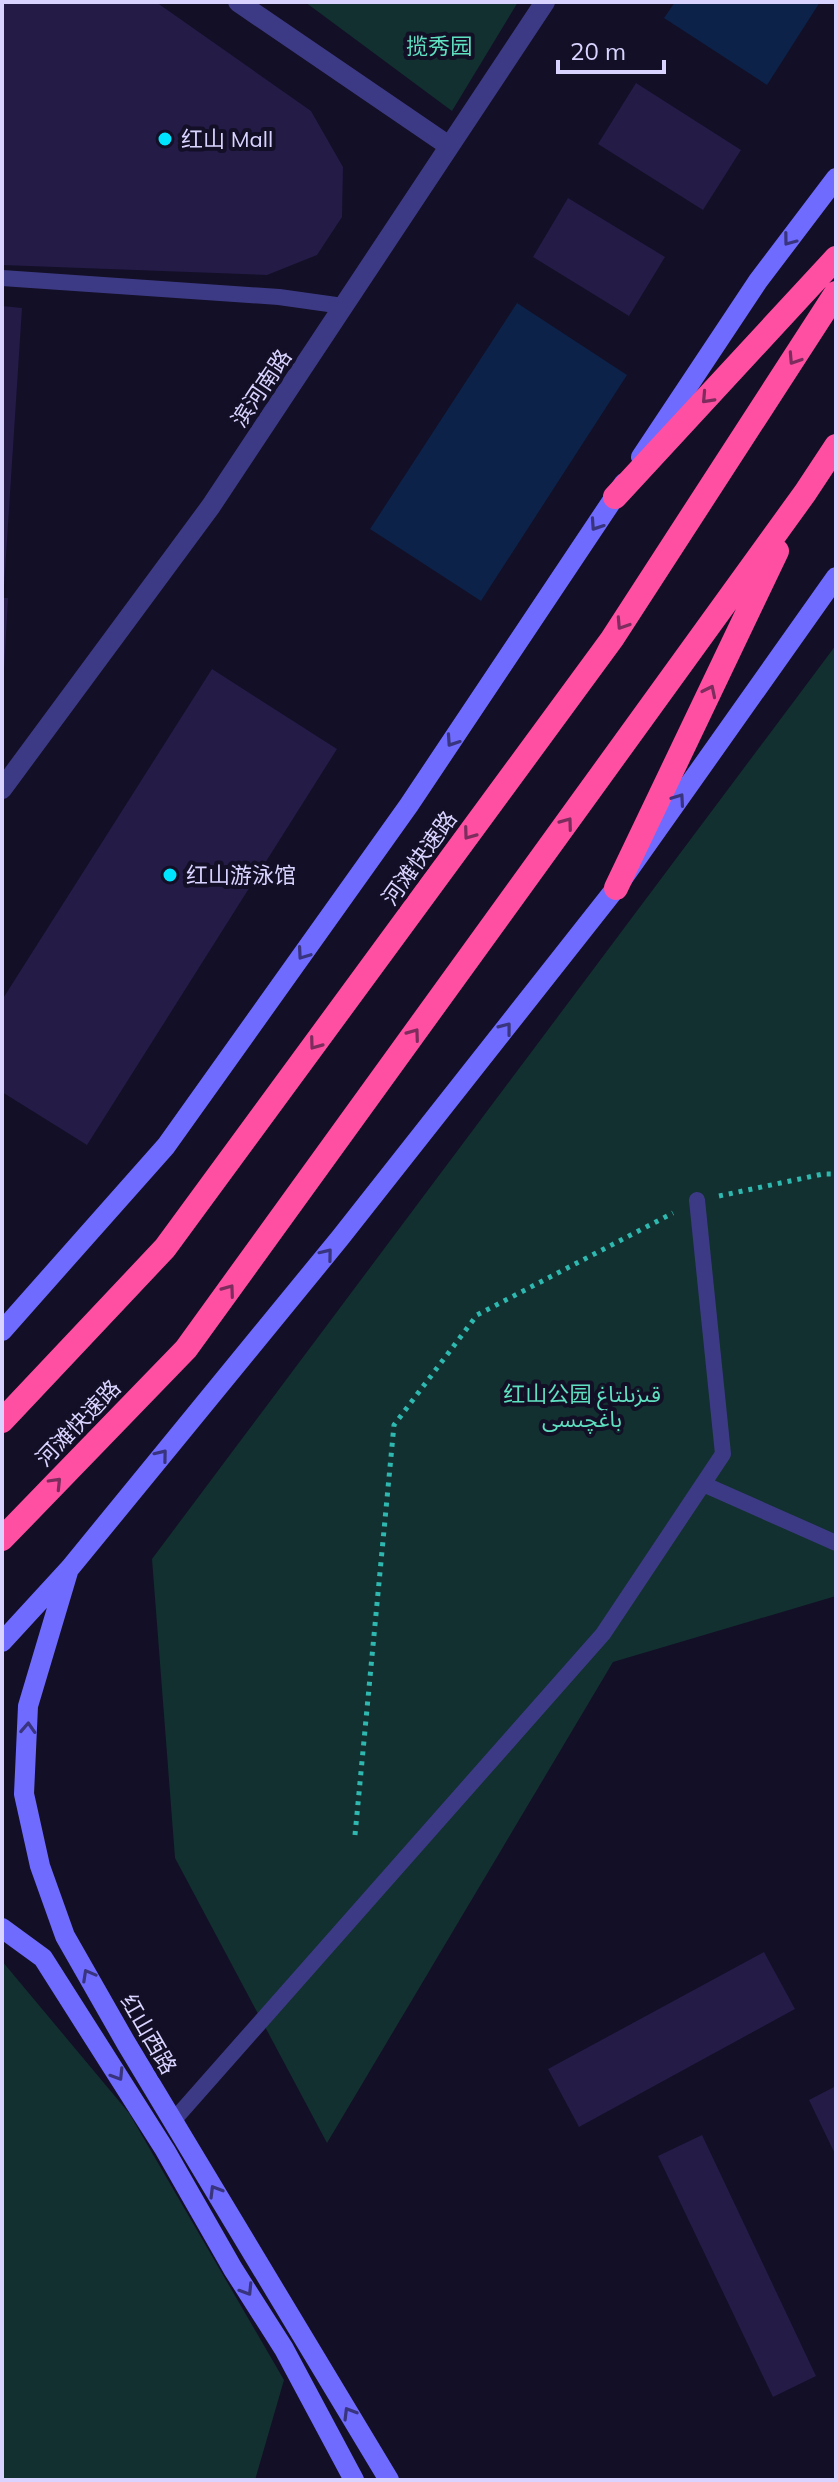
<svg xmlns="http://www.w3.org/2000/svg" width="838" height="2482" viewBox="0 0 838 2482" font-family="Mulish,'Noto Sans Arabic','Noto Sans SC',sans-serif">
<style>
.green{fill:#12302f}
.water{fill:#0c2248}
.building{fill:#241b47}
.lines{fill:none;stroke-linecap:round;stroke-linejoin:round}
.path{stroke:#2fb8b0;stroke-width:5;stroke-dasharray:4 6;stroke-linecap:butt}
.lane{stroke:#3d3a85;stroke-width:16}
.street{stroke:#3d3a85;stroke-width:20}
.secondary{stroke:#6f6bff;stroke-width:20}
.highway{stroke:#ff4fa3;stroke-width:24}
.oneway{stroke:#38347d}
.oneway2{stroke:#7d2c5e}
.poi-dot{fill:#00e5ff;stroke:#130f26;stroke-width:3}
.labels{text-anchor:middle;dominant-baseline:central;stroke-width:8;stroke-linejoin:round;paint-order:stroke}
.park-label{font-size:22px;fill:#5fe0c0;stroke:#130f26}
.poi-label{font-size:22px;fill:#d9d4ff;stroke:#130f26;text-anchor:start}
.street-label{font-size:22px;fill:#d9d4ff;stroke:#130f26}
</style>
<rect width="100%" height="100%" fill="#130f26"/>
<path class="green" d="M305 2H518L452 111Z
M836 645V1596L613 1662 327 2143 175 1858 152 1559Z
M2 1961 129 2113 284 2380 255 2480H2Z"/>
<path class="water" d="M675 2H820L767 85 664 18Z
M517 303 627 375 481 601 370 529Z"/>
<path class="building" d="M2 2H156L311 111 343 167 342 217 317 255 267 275 2 265Z
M636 83 741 150 703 210 598 144Z
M568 198 665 257 629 316 533 257Z
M2 306 22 308 4 587H2Z
M2 598H8L4 670H2Z
M212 669 337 749 87 1145 2 1092V1000Z
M764 1952 795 2009 579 2127 548 2069Z
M836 2086V2156L809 2100Z
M702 2135 816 2376 773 2397 658 2156Z"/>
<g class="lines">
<path class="path" d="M719 1196 823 1174H836
M355 1835 394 1425 477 1315 673 1213"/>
<path class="lane" d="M2 278 279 297 343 306
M703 1484 836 1543
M173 2121 603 1634 723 1454 697 1200"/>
<path class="street" d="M238 2 449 146
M2 789 211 506 545 2"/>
<path class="secondary" d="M641 457 758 281 836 178
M2 1331 166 1146 409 805 624 483
M68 1572 28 1706 24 1794 40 1866 65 1936 126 2043 389 2480
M2 1642 70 1568 340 1238 616 888 836 577
M2 1928 43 1958 165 2150 233 2269 284 2349 354 2480"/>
<path class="highway" d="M615 497 836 258
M616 888 777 551
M2 1421 165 1248 612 639 836 293
M2 1539 186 1349 805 493 836 446"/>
</g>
<defs><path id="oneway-chevron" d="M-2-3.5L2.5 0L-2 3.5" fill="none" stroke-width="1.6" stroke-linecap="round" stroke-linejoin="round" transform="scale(2)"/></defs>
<g class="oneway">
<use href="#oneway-chevron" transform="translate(789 240) rotate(127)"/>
<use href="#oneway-chevron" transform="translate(596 525) rotate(124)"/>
<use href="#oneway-chevron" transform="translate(452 741) rotate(124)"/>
<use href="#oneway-chevron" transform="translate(679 799) rotate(-55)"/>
<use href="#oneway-chevron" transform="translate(303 954) rotate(125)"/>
<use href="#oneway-chevron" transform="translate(506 1028) rotate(-52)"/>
<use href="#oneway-chevron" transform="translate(327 1254) rotate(-51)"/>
<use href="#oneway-chevron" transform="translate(162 1455) rotate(-51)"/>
<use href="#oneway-chevron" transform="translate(28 1728) rotate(-87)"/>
<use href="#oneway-chevron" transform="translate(88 1975) rotate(-119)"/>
<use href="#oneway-chevron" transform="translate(118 2075) rotate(58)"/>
<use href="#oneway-chevron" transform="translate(215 2191) rotate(-121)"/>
<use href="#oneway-chevron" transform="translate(247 2290) rotate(58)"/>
<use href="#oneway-chevron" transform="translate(349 2413) rotate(-121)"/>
</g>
<g class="oneway2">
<use href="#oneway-chevron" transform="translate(794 359) rotate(123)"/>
<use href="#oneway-chevron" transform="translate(707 398) rotate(133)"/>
<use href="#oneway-chevron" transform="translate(622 624) rotate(123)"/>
<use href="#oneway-chevron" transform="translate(710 691) rotate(-64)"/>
<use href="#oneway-chevron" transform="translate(567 823) rotate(-54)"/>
<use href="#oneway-chevron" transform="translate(469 834) rotate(126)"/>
<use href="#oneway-chevron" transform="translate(414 1034) rotate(-54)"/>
<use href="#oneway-chevron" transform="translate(315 1044) rotate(126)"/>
<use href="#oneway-chevron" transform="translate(229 1290) rotate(-54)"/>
<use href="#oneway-chevron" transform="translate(56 1483) rotate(-46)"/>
</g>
<g class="poi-dot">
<circle cx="165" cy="139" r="8"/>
<circle cx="170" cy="875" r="8"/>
</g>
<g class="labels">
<g class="park-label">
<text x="439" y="46">揽秀园</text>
<text x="582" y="1394">红山公园 قىزىلتاغ<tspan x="582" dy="25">باغچىسى</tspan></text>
</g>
<g class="poi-label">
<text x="181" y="139">红山 Mall</text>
<text x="186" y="875">红山游泳馆</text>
</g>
<g class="street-label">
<text transform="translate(261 388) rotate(-56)">滨河南路</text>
<text transform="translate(419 858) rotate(-54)">河滩快速路</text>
<text transform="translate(78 1423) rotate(-46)">河滩快速路</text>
<text transform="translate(149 2034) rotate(60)">红山西路</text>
</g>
</g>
<rect width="838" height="2482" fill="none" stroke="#d9d4ff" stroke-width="8"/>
<path d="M558 60v12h106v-12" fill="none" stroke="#d9d4ff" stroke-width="4"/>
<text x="570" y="60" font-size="24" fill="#d9d4ff" stroke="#130f26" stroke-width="6" paint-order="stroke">20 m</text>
</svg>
